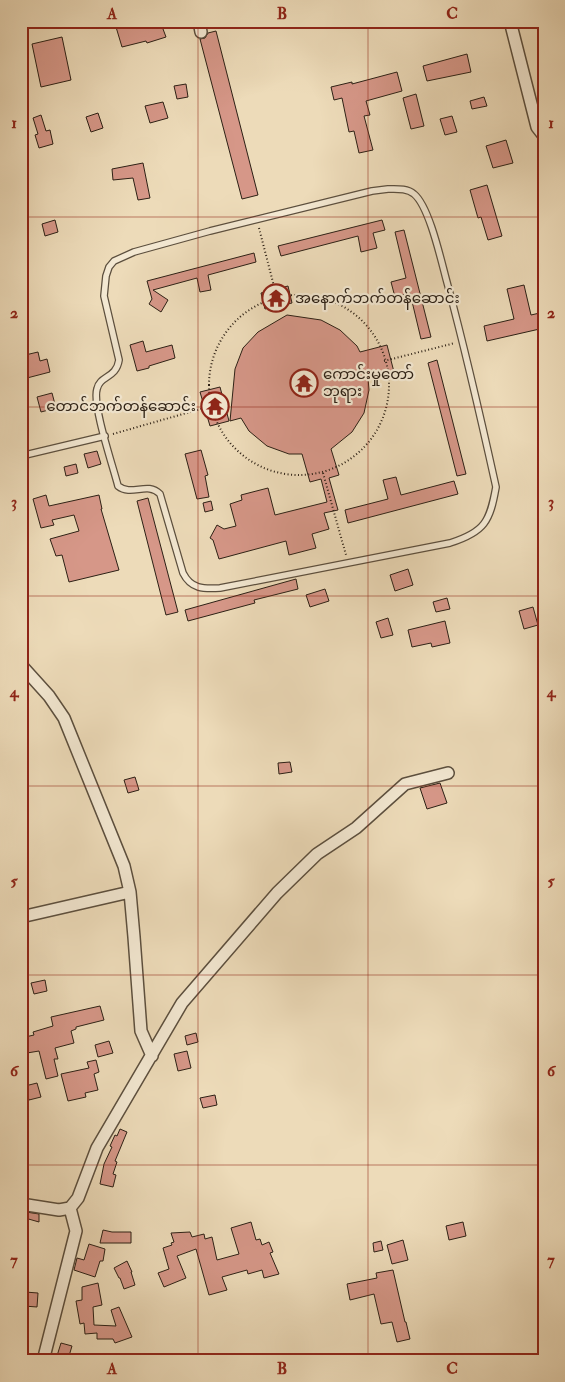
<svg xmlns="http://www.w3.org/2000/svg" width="565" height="1382" viewBox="0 0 565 1382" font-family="'IM FELL Double Pica','Noto Sans Myanmar',serif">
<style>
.building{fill:#d69788;stroke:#2c2015}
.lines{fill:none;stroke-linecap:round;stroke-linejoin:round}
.lane-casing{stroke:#5c4f3e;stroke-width:8}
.street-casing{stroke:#5c4f3e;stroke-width:14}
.path{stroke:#2c2015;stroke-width:2;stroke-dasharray:1 2.5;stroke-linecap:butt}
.lane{stroke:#f3e8d2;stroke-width:5.5}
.street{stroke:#f3e8d2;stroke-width:11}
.grid{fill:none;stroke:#8f2418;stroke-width:1;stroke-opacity:0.55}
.labels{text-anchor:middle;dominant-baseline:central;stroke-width:4.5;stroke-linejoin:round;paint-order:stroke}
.poi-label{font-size:15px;fill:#2c2015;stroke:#f3e8d2;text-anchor:start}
.neatline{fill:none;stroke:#8f2418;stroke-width:2}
.grid-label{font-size:16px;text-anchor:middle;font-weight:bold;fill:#8f2418}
</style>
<rect width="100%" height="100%" fill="#eddbb9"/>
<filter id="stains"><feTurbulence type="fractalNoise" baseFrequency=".004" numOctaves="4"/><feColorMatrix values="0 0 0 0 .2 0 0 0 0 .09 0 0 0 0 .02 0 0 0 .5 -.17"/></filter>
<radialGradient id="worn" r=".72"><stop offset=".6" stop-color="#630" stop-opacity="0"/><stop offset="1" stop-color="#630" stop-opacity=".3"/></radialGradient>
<path class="building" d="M143 21H160L166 37 147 43 146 41 122 47 116 27Z
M216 31 258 195 242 199 200 39 205 38 208 33Z
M62 37 71 80 41 87 32 44Z
M467 54 471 72 427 81 423 66Z
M397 72 402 91 366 101 370 115 364 116 373 150 359 153 354 131 349 132 342 98 334 100 331 87 352 82V84Z
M186 84 188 97 177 99 174 86Z
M416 94 424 126 411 129 403 98Z
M484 97 487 106 472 109 470 101Z
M163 102 168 118 150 123 145 106Z
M98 113 103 128 91 132 86 117Z
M41 115 46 131 50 130 53 144 39 148 35 135 38 134 33 118Z
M452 116 457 132 445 135 440 119Z
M506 140 513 163 493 168 486 146Z
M143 163 150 198 138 200 133 178 113 180 112 169Z
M487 185 502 236 488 240 481 217 478 218 470 190Z
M55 220 58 232 45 236 42 224Z
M382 220 385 230 373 233 377 248 361 252 358 236 281 256 278 246Z
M404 230 431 337 421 339 410 293 395 297 391 282 406 278 395 232Z
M254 253 256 262 208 275 211 290 200 292 197 278 153 290 168 300 161 312 149 304 152 299 147 281Z
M524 285 531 315 544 312V328L487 341 484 326 514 319 507 289Z
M288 286 292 303 265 309 261 293Z
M287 315 321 320 340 330 357 346 360 352 387 345 394 372 368 378 369 390 364 413 352 432 331 449 339 475 329 478 338 510 324 513 329 529 312 534 316 548 289 555 286 541 219 559 213 540 210 538 217 525 224 529 236 526 230 504 242 500 241 495 268 488 275 515 327 502 321 479 310 482 302 454H289L267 446 249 431 241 418 230 421 235 369 243 348 258 332Z
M143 341 146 352 172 345 175 358 149 366V368L137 371 130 345Z
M38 352 40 361 47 359 50 372 27 378 21 356Z
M437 360 466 474 457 476 428 363Z
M220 387 229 421 210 426 200 392Z
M52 393 56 408 41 412 37 397Z
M201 450 208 475 205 476 209 497 197 499 185 454Z
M97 451 101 464 88 468 84 454Z
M76 464 78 473 66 476 64 467Z
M396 477 401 495 454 481 458 494 348 523 345 510 388 499 383 480Z
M46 495 49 506 99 495 102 509H101L119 570 69 582 62 555 56 556 50 539 79 531 74 515 52 520 54 525 41 528 33 499Z
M148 498 178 612 166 615 137 501Z
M211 501 213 510 205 512 203 503Z
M408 569 413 585 395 591 390 575Z
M296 579 298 589 254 600 255 603 188 621 185 610Z
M325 589 329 601 310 607 306 595Z
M447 598 450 609 436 612 433 602Z
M533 607 538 625 524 629 519 611Z
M388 618 393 635 381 638 376 622Z
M445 621 450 643 432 647 431 643 412 647 408 630Z
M290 762 292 772 279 774 278 763Z
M135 777 139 790 128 793 124 780Z
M440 783 447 803 427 809 420 788Z
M45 980 47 991 34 994 31 983Z
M100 1006 104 1020 76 1027V1029L71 1031 74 1043 55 1048 58 1059H54L58 1076 46 1079 39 1051 21 1054V1038L34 1035 33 1032 53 1026 51 1017Z
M196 1033 198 1042 187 1045 185 1036Z
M109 1041 113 1053 98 1057 95 1045Z
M187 1051 191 1068 178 1071 174 1054Z
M96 1060 99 1072 94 1074 98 1090 85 1093 86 1097 68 1101 61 1074 89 1068 87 1062Z
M37 1083 41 1097 29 1100 25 1086Z
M215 1095 217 1105 203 1108 200 1098Z
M120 1129 127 1132 115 1161 117 1162 113 1174 116 1175 113 1187 100 1184 104 1164 112 1147 110 1146 115 1135 117 1136Z
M26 1212 39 1214V1222L25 1218Z
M251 1222 256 1240 260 1239 262 1245 269 1242 273 1252 270 1253 279 1274 264 1278 262 1270 248 1274 247 1270 222 1277 227 1290 209 1295 196 1249 177 1256 186 1278 164 1287 158 1273 169 1269 163 1248 172 1245 171 1243 174 1242 171 1233 190 1232 192 1237 204 1234 205 1239 212 1237 217 1260 239 1254 231 1228Z
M463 1222 466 1236 449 1240 446 1226Z
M103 1230 112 1232H131V1243H100Z
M403 1240 408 1260 392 1264 387 1245Z
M381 1241 383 1250 374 1252 373 1243Z
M89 1244 105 1249 103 1261H100L95 1277 74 1270 77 1258 84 1260Z
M127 1261 132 1272H131L135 1285 124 1289 120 1278H119L114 1268Z
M393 1270 405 1322H406L410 1339 397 1342 392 1322 381 1324 374 1294 350 1300 347 1284 377 1278 376 1273Z
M98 1283 102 1305 93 1307 94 1325 116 1326 111 1310 119 1307 132 1337 115 1343 113 1339H97V1333L85 1334 84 1323 80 1324 76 1301 82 1300V1287Z
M25 1292 38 1293 37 1307 24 1306Z
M61 1343 72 1346 69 1356 67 1355 65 1361 56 1359Z"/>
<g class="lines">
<g class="lane-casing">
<path id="lane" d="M388 189C397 189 407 188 414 194 430 207 442 265 448 286 466 353 481 419 496 487 490 521 485 532 450 543L220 588C203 589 191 589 183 573L160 494C147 481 132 497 118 486 113 466 92 405 97 389 100 375 116 379 119 360L104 296 106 276 109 267 114 261 134 252 210 231 372 191Z
M21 456 105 436"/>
</g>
<g class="street-casing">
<path id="street" d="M199 21 201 32
M510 21 537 127 544 136
M21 23 24 21
M21 665 49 696 64 718 124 866 130 892 134 937 141 1031 152 1056
M21 917 130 892
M21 1204 59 1210 70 1208 78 1198 97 1148 182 1003 277 893 317 854 356 828 405 784 448 773
M43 1361 76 1231 70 1208"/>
</g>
<path class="path" d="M259 228 277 298
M209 385a90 90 0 1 1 180 0a90 90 0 1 1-180 0Z
M384 361 455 343
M113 434 211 406
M323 473 346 555"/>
<use href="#lane" class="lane"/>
<use href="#street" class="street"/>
</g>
<path class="grid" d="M198 21V1361M368 21V1361M21 217H544M21 407H544M21 596H544M21 786H544M21 975H544M21 1165H544"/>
<defs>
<g id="temple-ring" transform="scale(1.4375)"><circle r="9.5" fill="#f3e8d2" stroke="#8f2418" stroke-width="1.5"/><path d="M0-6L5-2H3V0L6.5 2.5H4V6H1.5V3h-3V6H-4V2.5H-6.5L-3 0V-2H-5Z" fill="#8f2418"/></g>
</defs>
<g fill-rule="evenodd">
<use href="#temple-ring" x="276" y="298"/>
<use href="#temple-ring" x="304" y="383"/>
<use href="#temple-ring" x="215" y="406"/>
</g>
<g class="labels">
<g class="poi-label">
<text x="295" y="298">အနောက်ဘက်တန်ဆောင်း</text>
<text x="323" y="374">ကောင်းမှုတော်<tspan x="323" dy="17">ဘုရား</tspan></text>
<text x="196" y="406" text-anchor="end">တောင်ဘက်တန်ဆောင်း</text>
</g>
</g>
<rect width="565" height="1382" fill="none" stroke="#eddbb9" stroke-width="55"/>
<rect x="28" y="28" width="510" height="1326" class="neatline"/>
<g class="grid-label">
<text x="112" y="19">A</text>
<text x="282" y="19">B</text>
<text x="452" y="19">C</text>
<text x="14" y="128">1</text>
<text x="551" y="128">1</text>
<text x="14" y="318">2</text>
<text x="551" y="318">2</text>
<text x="14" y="507">3</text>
<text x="551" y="507">3</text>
<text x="14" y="697">4</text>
<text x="551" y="697">4</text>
<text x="14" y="886">5</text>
<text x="551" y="886">5</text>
<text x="14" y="1076">6</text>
<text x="551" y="1076">6</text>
<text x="14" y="1265">7</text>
<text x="551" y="1265">7</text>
<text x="112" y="1374">A</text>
<text x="282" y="1374">B</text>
<text x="452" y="1374">C</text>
</g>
<rect width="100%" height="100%" filter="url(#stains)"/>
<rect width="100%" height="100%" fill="url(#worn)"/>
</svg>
